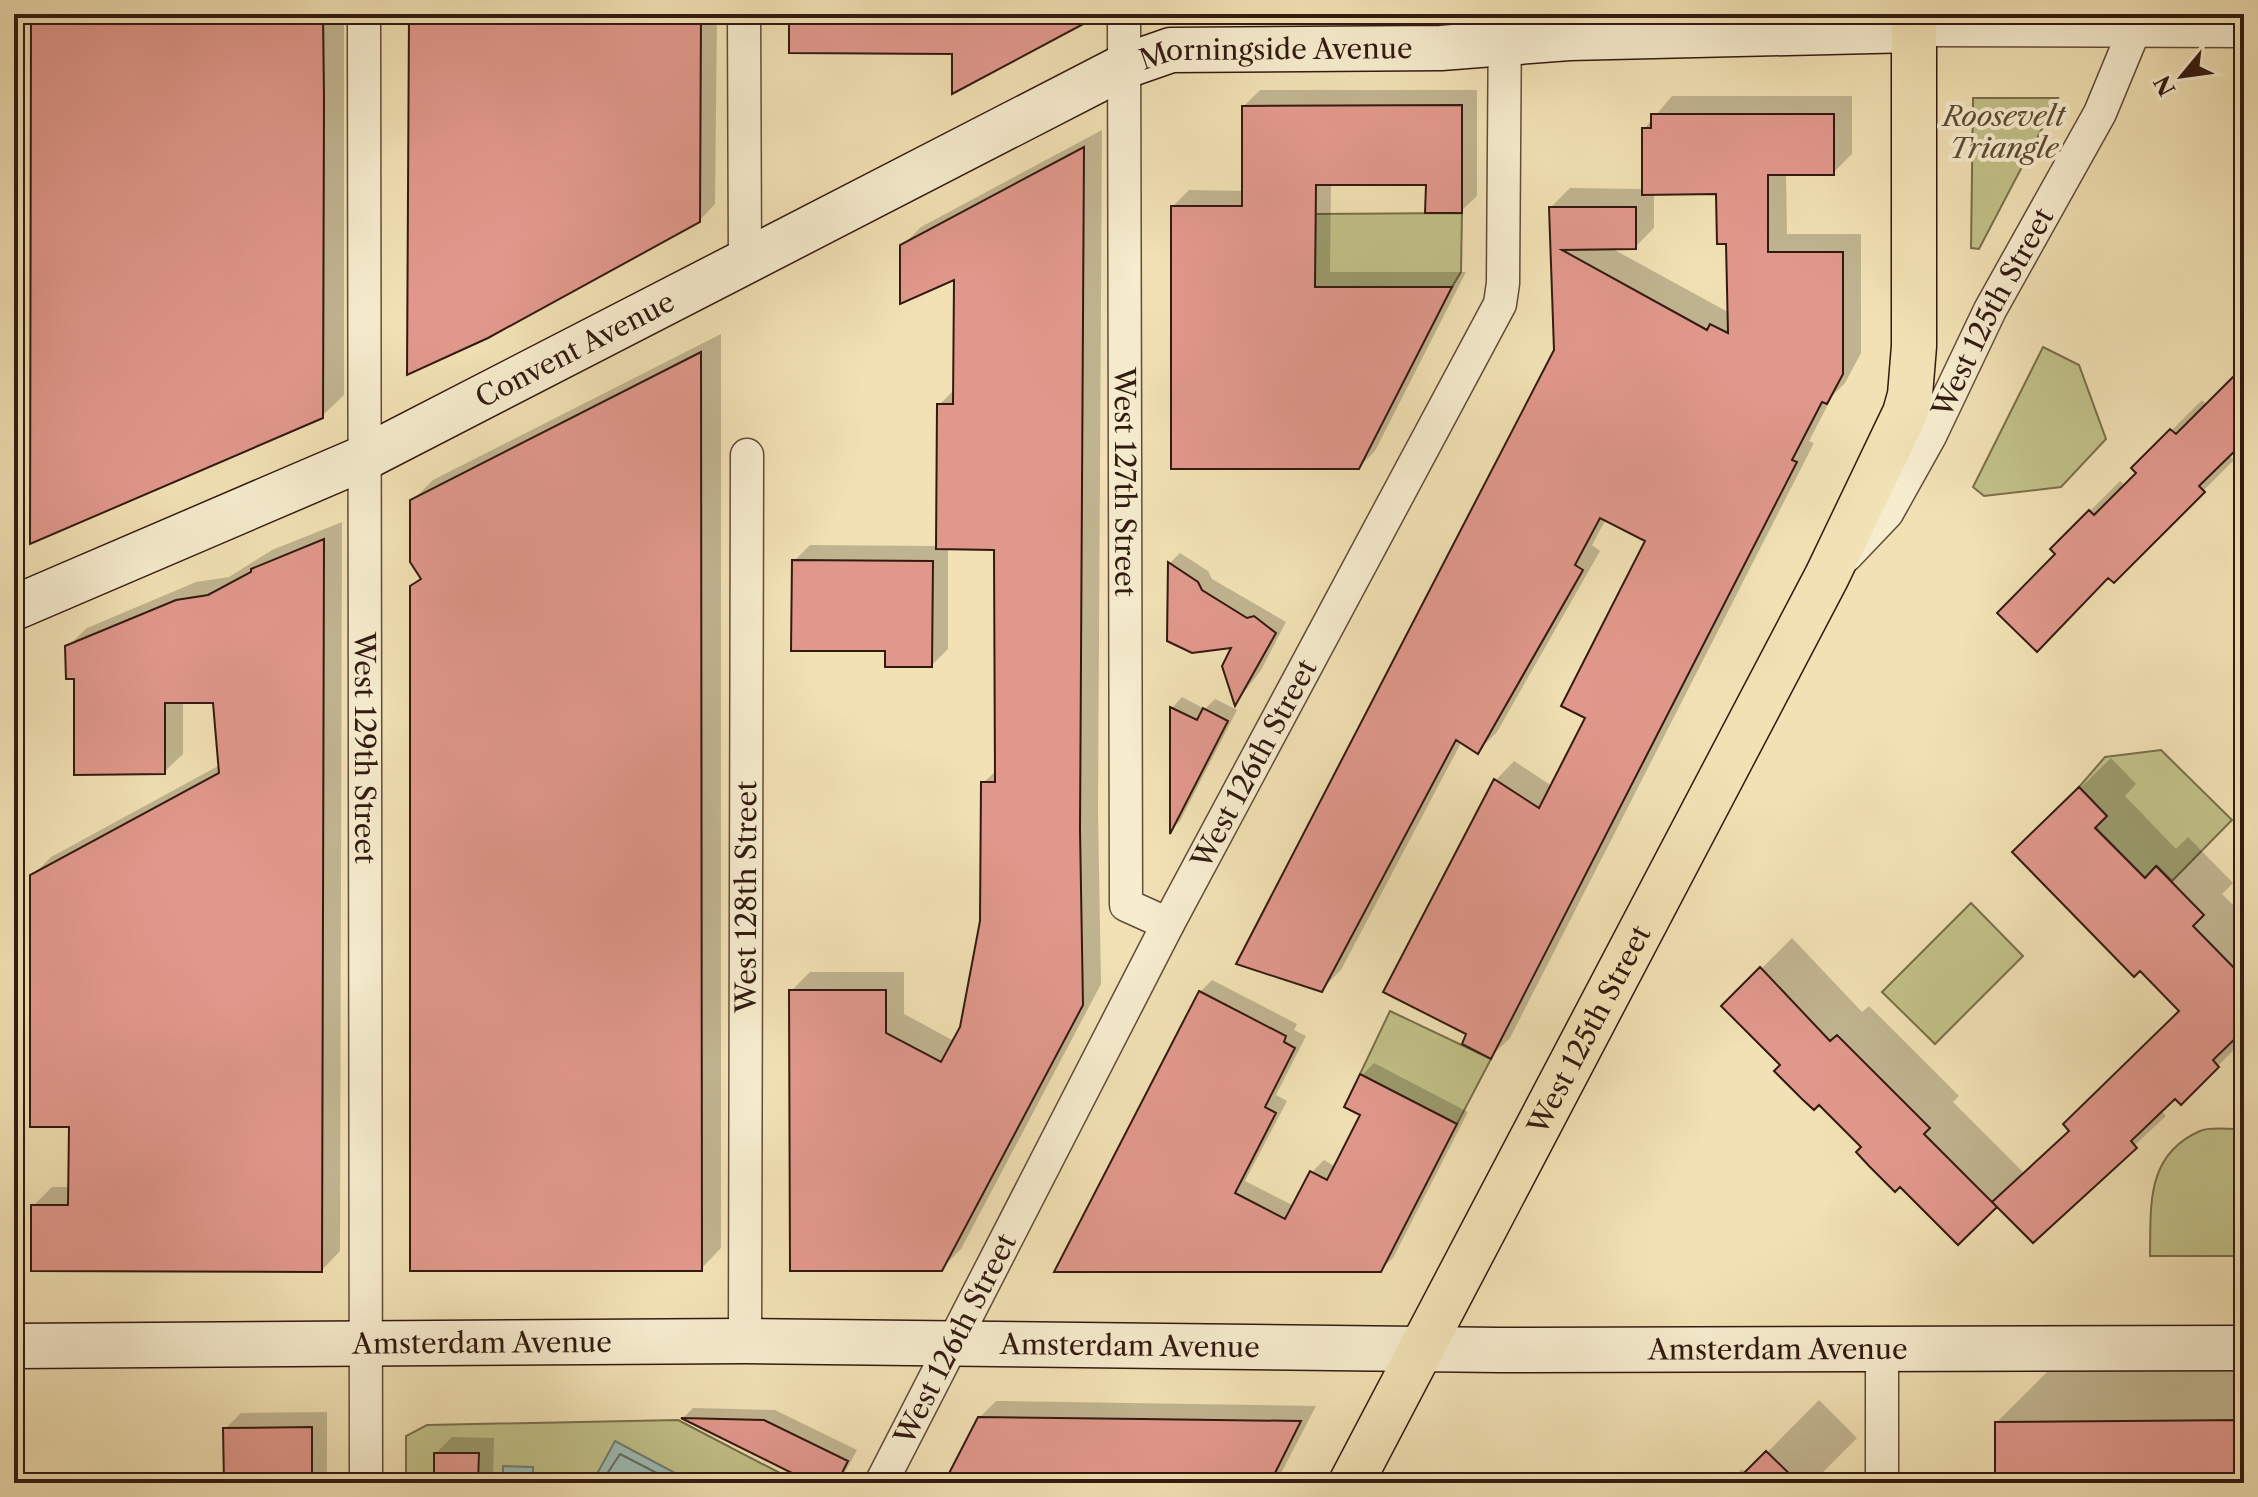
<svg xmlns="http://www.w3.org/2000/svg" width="2258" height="1497" viewBox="0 0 2258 1497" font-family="'Libre Caslon Text',serif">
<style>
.green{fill:#c1c188;stroke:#7a6e4c;stroke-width:2}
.water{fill:#9cbcb4;stroke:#727b73;stroke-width:2}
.shadow{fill:#0003;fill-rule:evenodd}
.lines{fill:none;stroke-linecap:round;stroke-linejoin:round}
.shore{stroke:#686b62;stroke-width:2}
.building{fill:#e1988c;stroke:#331a11;stroke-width:2}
.street-casing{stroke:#624c3a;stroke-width:35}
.secondary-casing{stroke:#331a11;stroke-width:47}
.primary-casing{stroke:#331a11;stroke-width:47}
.street{stroke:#f6ecce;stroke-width:32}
.secondary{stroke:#f6ecce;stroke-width:44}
.primary{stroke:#f1e1b4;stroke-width:44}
.labels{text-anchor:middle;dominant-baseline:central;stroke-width:8;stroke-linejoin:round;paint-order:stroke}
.street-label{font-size:28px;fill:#331a11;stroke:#f6ecce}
.park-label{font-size:28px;font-style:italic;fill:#5e4c35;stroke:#f6ecce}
</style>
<rect width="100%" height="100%" fill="#f1e1b4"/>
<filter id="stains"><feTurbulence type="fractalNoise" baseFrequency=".0025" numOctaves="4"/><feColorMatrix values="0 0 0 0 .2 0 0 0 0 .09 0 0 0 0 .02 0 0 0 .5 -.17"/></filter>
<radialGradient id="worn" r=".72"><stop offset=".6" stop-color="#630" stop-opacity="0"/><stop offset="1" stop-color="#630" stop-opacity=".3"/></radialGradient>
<path class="green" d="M1973 98H2058L1979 249 1971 248Z
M1462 213 1461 272 1452 287H1315V214Z
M2043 347 2079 365 2106 439 2061 487 1984 496 1973 487Z
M2161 750 2232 820 2172 881 2157 866 2145 878 2095 827 2107 816 2079 787 2105 757Z
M1971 903 2023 956 1935 1044 1882 992Z
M1390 1011 1491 1059 1457 1124 1360 1074Z
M2244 1129V1256H2150C2151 1207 2145 1155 2200 1131 2211 1126 2231 1130 2244 1129Z
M678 1420 799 1483H406V1436L427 1425Z"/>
<path class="water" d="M615 1441 690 1481 689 1483H592Z
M503 1466 533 1467V1483H503Z"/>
<path class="shadow" d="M33 14H344V395L322 416Z
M411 14H717L715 204 699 221Z
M1260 90H1477V196L1461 211 1428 183H1331L1330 272H1466L1375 451 1359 467 1173 206 1189 190 1244 191V106Z
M1672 96H1852V154L1833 173H1786L1787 234H1861V353L1845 383 1833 395 1809 441 1814 443 1510 1038 1491 1056 1469 1033 1386 991 1496 780 1514 761 1552 786 1587 717 1648 540 1606 519 1592 545 1600 551 1497 732 1478 751 1462 741 1341 970 1321 990 1556 350 1551 207 1570 188 1644 189V129ZM1718 192 1728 242 1729 308 1726 311 1611 248 1635 247 1654 228V193Z
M1102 130 1098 810 1101 984 961 1249 941 1269 791 991 810 972H904V1014L954 1041 962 1027 982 921 983 783 997 770 996 548 948 547V649L932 665 887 649 794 561 810 545 938 546 939 405 956 388V277L902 246 921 227Z
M721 334V1248L701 1269 412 587 422 577 412 501 433 480Z
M2244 368V441L2229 455 2234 460 2114 580 2058 554 2090 511 2120 481 2126 486 2139 473 2134 468 2202 400 2207 405Z
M342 522 340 1251 322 1270 33 1206 52 1187H70L71 1125 32 876 51 857 220 765 214 701H183V754L164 772 76 677 67 647 87 628 196 582 229 577 272 550Z
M1180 553 1208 571 1212 579 1286 622 1261 670 1236 703 1235 645 1169 639 1170 563Z
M1182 697 1205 709 1215 699 1237 710 1180 821 1172 829V708Z
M2111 758 2136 784 2125 796 2176 849 2188 837 2233 883 2222 894 2244 916V1040L2181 1102 2175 1096 2161 1110 2166 1116 2033 1240 1997 1204 1900 1184 1724 1006 1792 938 1862 1012 1869 1006 1959 1096 1953 1102 2024 1173 2071 1130 2182 1010 2015 852Z
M1212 980 1297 1024 1294 1030 1306 1036 1276 1095 1287 1101 1245 1181 1294 1206 1312 1172 1324 1160 1336 1167 1363 1114 1362 1075 1374 1063 1468 1112 1393 1258 1380 1270H1058L1200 992Z
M2244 1366V1483H1997V1422L2052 1367Z
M1819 1400 1857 1438 1812 1483H1727L1742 1469 1746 1474Z
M996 1401 1316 1406 1276 1483H946L979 1418Z
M693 1408 775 1410 857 1450 839 1483H816L684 1417Z
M327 1412V1483H226L225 1429 241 1413Z
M452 1437 494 1438 493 1483H436V1453Z"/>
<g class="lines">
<path class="shore" d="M601 1483 620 1454 676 1483"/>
</g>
<path class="building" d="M31 14H323L324 99 323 418 30 544Z
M409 14H701L700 222 488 338 407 375Z
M789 14H1102L952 94V54L789 53Z
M1462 105V213H1425L1426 185H1316L1315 287H1452L1359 469H1171V206H1242V106Z
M1651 114H1834V175H1768V252H1843V374L1827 404 1822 402 1792 460 1797 462 1491 1059 1462 1044 1466 1034 1383 992 1494 779 1539 808 1585 718 1561 706 1645 541 1600 518 1575 565 1583 570 1478 754 1456 740 1322 992 1236 964 1554 350 1549 207H1636V249L1562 250 1707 330 1710 324 1728 333 1726 244H1717L1716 194 1642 195V128H1651Z
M1084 147 1080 830 1083 1005 942 1271H790L789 990H886V1033L941 1062 960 1027 980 921 981 782H995L994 550 936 549 937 404H953L954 280 900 304V245Z
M701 352 702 1271H410V586L421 579 410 562V500Z
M2244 366V442L2199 486 2205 492 2114 583 2108 578 2037 652 1997 613 2055 554 2050 549 2089 510 2094 515 2136 473 2131 468 2170 429 2176 434Z
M324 539 322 1272 31 1271V1205H68L69 1127H30V875L219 773 213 703H165V774L74 775V679H66L65 646 176 600 208 595 251 572V569Z
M792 560 933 561 932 667H885V651H791Z
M1168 562 1198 582 1202 590 1247 618 1254 616 1276 633 1235 706 1222 666 1231 648 1192 653 1167 641Z
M1170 707 1197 720 1203 708 1228 721 1170 834Z
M2079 787 2107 816 2095 828 2145 878 2156 866 2204 915 2193 926 2244 978V1030L2213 1060 2219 1067 2181 1105 2175 1099 2131 1141 2137 1148 2033 1243 1992 1202 2069 1131 2063 1124 2179 1011 2140 971 2134 977 2012 852Z
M1760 967 1830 1041 1837 1035 1930 1128 1924 1134 1997 1207 1958 1245 1900 1187 1895 1192 1869 1166 1856 1152 1861 1147 1819 1105 1814 1110 1802 1099 1774 1071 1780 1065 1721 1006Z
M1199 991 1286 1036 1284 1042 1295 1048 1265 1107 1276 1113 1235 1193 1285 1219 1310 1171 1327 1180 1360 1115 1344 1107 1360 1074 1457 1124 1381 1272H1054Z
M978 1417 1141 1419 1301 1421 1270 1483H944Z
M681 1418 764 1420 848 1461 837 1483H812Z
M2244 1420V1483H1995V1422Z
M312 1427V1483H224L223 1428Z
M1766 1451 1799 1483H1734Z
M434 1453H479L478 1483H434Z"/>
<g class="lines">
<g class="street-casing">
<g id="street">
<path id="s1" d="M364 14 366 1483"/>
<path d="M744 14 745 262"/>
<path id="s2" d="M1124 14 1126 905 1168 924"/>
<path d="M1914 30 2244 31"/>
<path id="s3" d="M1846 556 1887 513 1930 436 1990 310 2100 113 2141 14"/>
<path id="s4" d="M745 1341 747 455"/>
<path d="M1882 1349V1483"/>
<path id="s5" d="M881 1483 1168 924 1500 304 1503 283 1505 14"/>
</g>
</g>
<g class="secondary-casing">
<g id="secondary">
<path id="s6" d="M14 608 366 457 1125 66 1171 50 1441 48 1569 38 1914 30"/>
<path id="s7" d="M14 1346 745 1341 1500 1350 2244 1348"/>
</g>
</g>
<g class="primary-casing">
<g id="primary">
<path id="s8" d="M1351 1483 1827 576 1905 413 1910 395 1914 346V14"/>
</g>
</g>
<use href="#street" class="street"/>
<use href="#secondary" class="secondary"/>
<use href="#primary" class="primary"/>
</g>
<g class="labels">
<g class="street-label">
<text stroke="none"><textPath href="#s6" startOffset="1390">Morningside Avenue</textPath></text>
<text stroke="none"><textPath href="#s3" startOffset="286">West 125th Street</textPath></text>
<text stroke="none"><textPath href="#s6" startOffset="618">Convent Avenue</textPath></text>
<text stroke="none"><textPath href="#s2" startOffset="468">West 127th Street</textPath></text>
<text stroke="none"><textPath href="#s1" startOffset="734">West 129th Street</textPath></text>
<text stroke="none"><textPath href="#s5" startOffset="810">West 126th Street</textPath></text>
<text stroke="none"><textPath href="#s4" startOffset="444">West 128th Street</textPath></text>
<text stroke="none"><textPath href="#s8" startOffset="512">West 125th Street</textPath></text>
<text stroke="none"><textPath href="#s5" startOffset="162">West 126th Street</textPath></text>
<text stroke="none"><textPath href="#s7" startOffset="468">Amsterdam Avenue</textPath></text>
<text stroke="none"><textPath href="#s7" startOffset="1116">Amsterdam Avenue</textPath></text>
<text stroke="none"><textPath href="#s7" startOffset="1764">Amsterdam Avenue</textPath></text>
</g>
<g class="park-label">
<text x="2004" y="116">Roosevelt<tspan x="2004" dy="32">Triangle</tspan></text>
</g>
</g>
<rect width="2258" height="1497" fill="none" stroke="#f1e1b4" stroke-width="48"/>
<rect x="16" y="16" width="2226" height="1465" fill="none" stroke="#331a11" stroke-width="4"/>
<rect x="24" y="24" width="2210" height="1449" fill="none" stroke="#331a11" stroke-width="2"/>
<g transform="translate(2182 76) rotate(241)" stroke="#f6ecce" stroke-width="6" paint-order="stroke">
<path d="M0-6L14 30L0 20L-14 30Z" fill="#331a11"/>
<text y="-12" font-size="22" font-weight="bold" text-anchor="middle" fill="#331a11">N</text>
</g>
<rect width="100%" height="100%" filter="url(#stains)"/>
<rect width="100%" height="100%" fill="url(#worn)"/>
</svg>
